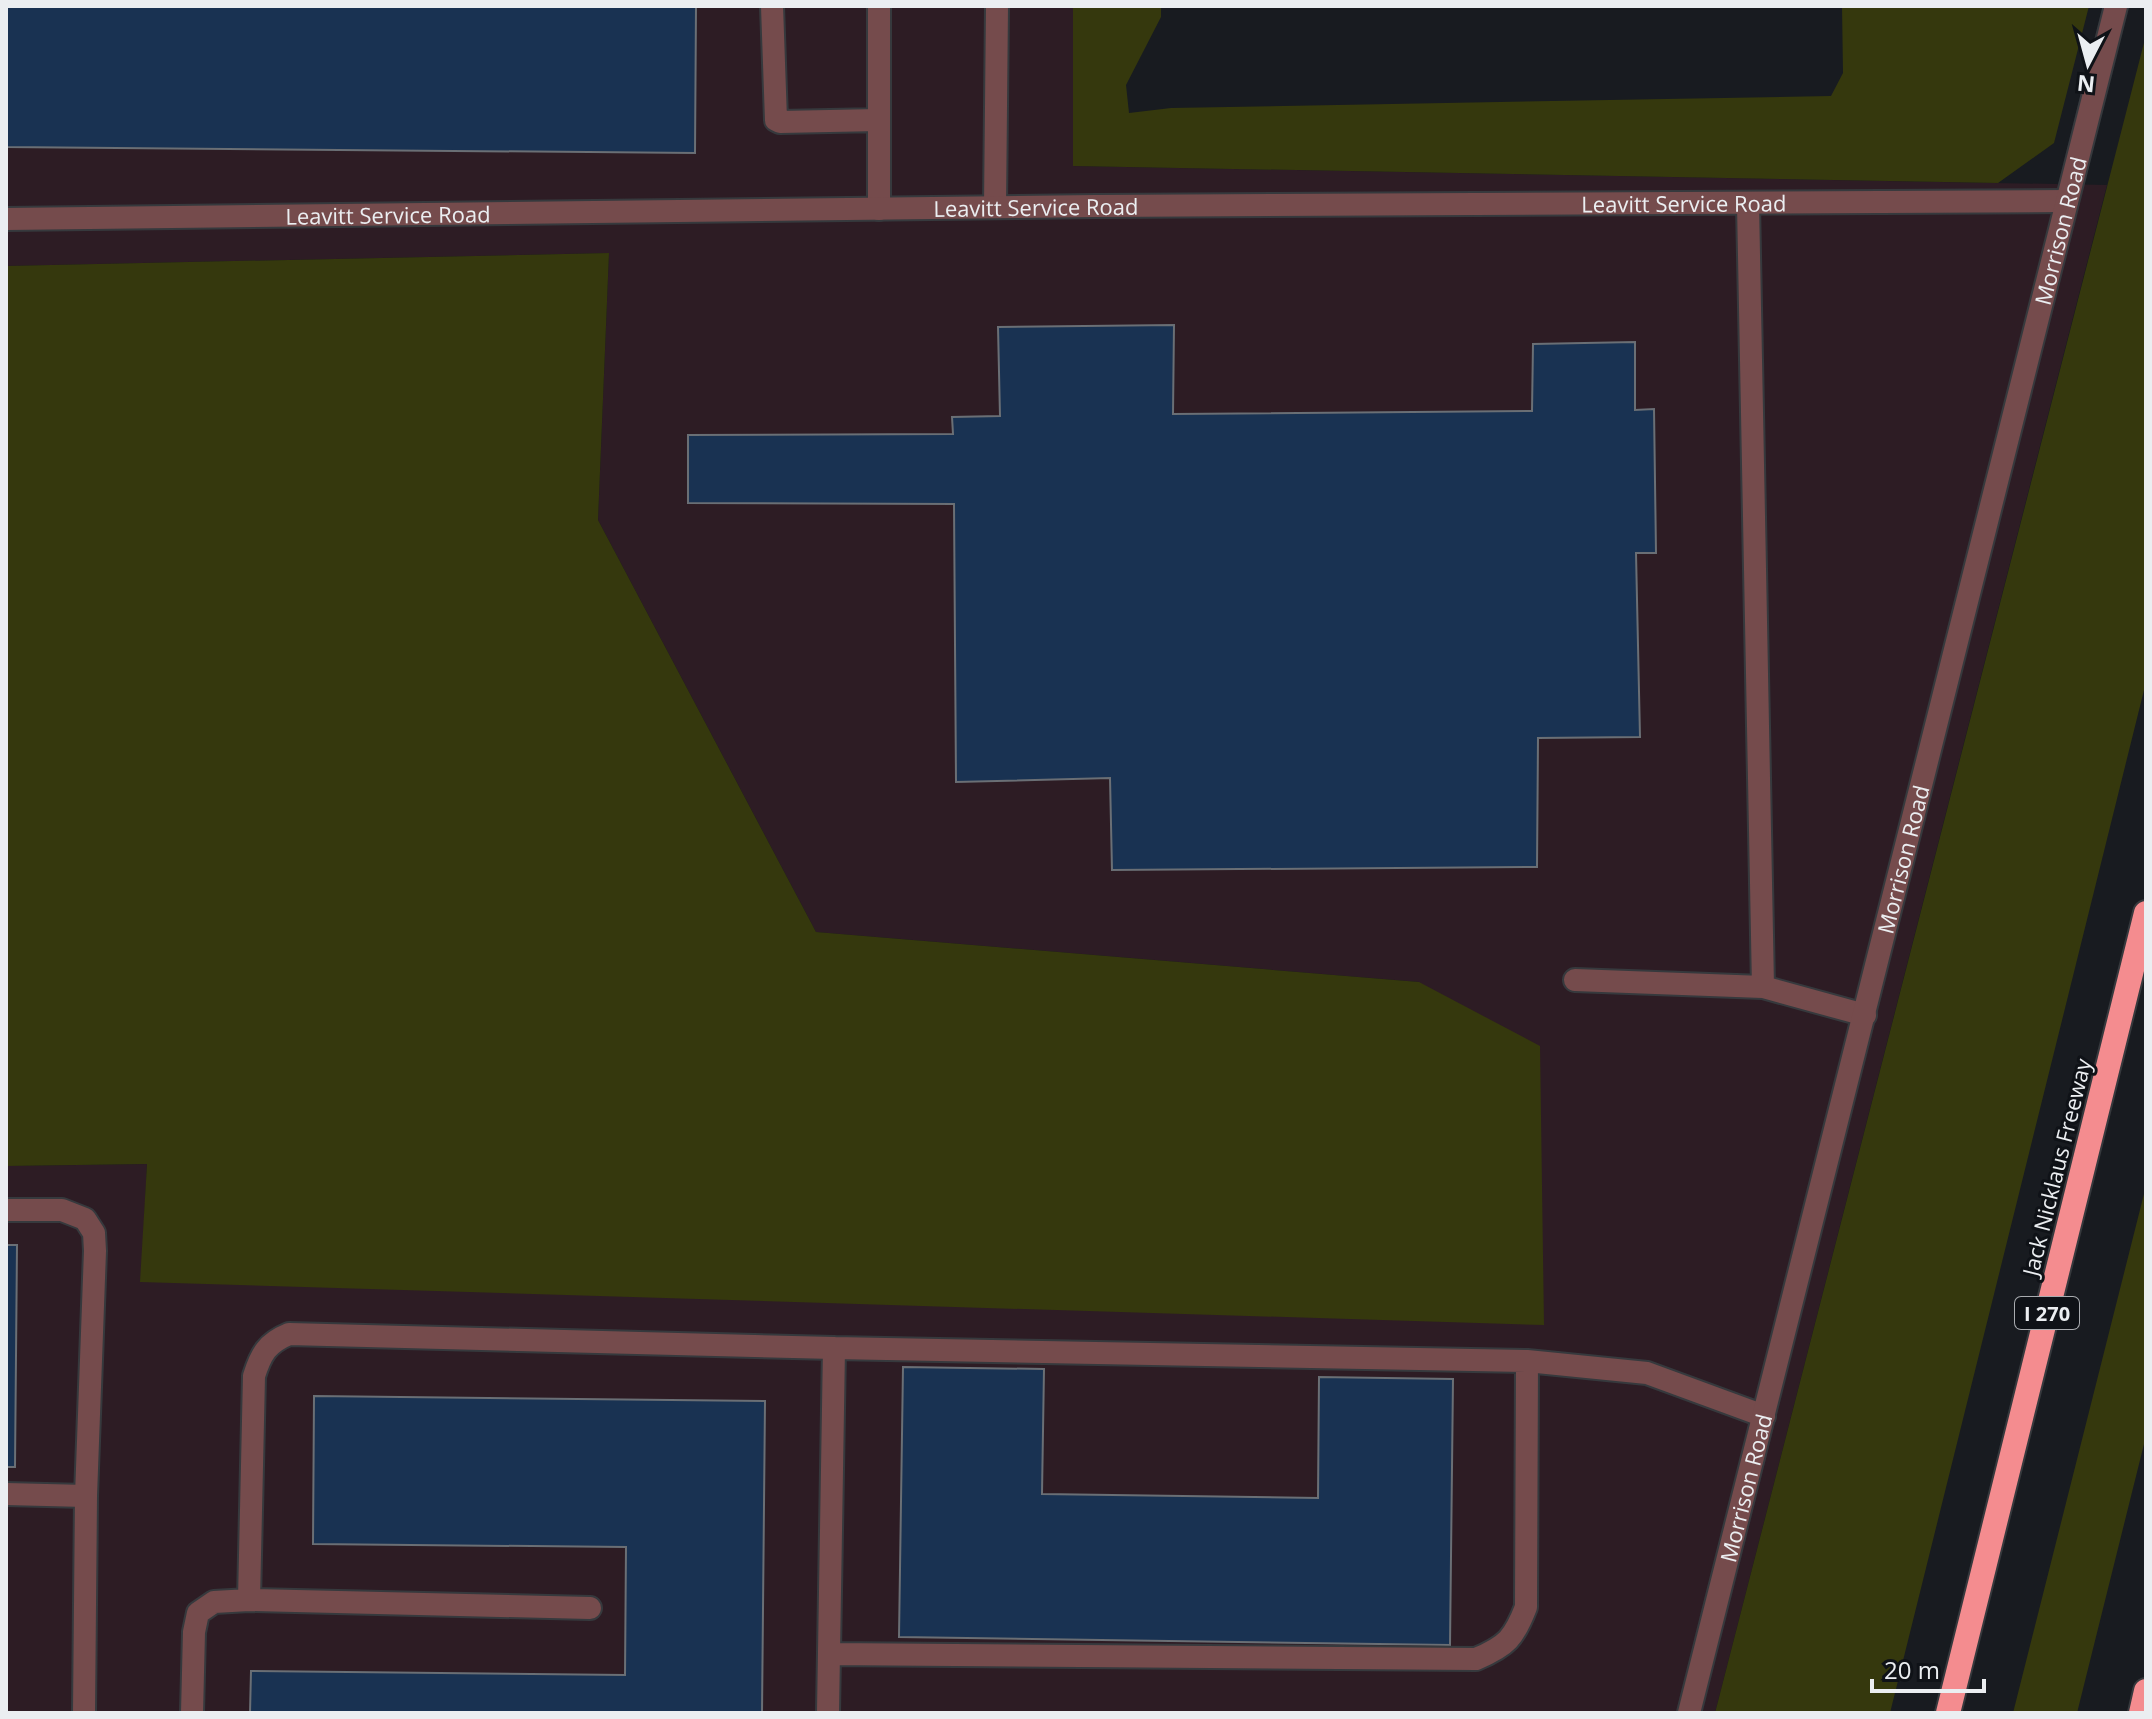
<svg xmlns="http://www.w3.org/2000/svg" width="2152" height="1719" viewBox="0 0 2152 1719" font-family="'Open Sans',sans-serif">
<style>
.industrial{fill:#2d1c24}
.green{fill:#35380d}
.building{fill:#193252;stroke:#6a6f75;stroke-width:2}
.lines{fill:none;stroke-linecap:round;stroke-linejoin:round}
.service-casing{stroke:#36393d;stroke-width:26}
.minor-casing{stroke:#36393d;stroke-width:26}
.tertiary-casing{stroke:#36393d;stroke-width:26}
.motorway-casing{stroke:#36393d;stroke-width:28}
.service{stroke:#754b4c;stroke-width:22}
.minor{stroke:#754b4c;stroke-width:22}
.tertiary{stroke:#754b4c;stroke-width:22}
.motorway{stroke:#f48c8f;stroke-width:24}
.labels{text-anchor:middle;dominant-baseline:central;stroke-width:6;stroke-linejoin:round;paint-order:stroke}
.shield{fill:#0f1217;stroke:#a9acb0;stroke-width:2}
.shield-label{font-size:20px;font-weight:bold;fill:#ebeef1}
.street-label{font-size:22px;fill:#ebeef1;stroke:#0f1217}
</style>
<rect width="100%" height="100%" fill="#181b20"/>
<path class="industrial" d="M6 6H1073V166L2107 185 1715 1713H6V1166L147 1164 141 1282 1419 982 816 932 598 520 609 253 6 266Z"/>
<path class="green" d="M1073 6H1161V17L1126 85 1129 113 1171 108 1831 96 1843 73 1842 6H2089L2054 143 1998 183 1073 166Z
M2146 35V682L1890 1713H1715Z
M609 253 598 520 816 932 1419 982 1540 1046 1544 1325 140 1282 147 1164 6 1166V266Z
M2146 1186V1436L2077 1713H2013Z"/>
<path class="building" d="M6 6H696L695 153 6 147Z
M1174 325 1173 414 1532 411 1533 344 1635 342V410L1654 409 1656 553H1636L1640 737 1538 738 1537 867 1112 870 1110 778 956 782 954 504 688 503V435L953 434 952 417 1000 416 998 327Z
M6 1245H17L15 1467H6Z
M903 1367 1044 1369 1042 1494 1318 1498 1319 1377 1453 1379 1450 1645 899 1637Z
M314 1396 765 1401 762 1713H250L251 1671 625 1675 626 1547 313 1544Z"/>
<g class="lines">
<g class="service-casing">
<path id="service" d="M772 6 776 120 780 122 879 120
M879 6V209
M1748 203 1763 987
M1575 980 1763 987 1865 1015
M6 1210H62L85 1219 94 1233 95 1251 86 1496 84 1713
M6 1494 86 1496
M249 1600 254 1376C261 1354 267 1343 289 1334L834 1348
M829 1654 1476 1659C1507 1646 1514 1638 1526 1607L1527 1361
M192 1713 194 1632 198 1613 214 1602 249 1600 590 1608
M828 1713 834 1348 1527 1361 1647 1373 1764 1416"/>
</g>
<g class="minor-casing">
<g id="minor">
<path d="M995 207 997 6"/>
<path id="s1" d="M6 219 1096 206 2067 201"/>
</g>
</g>
<g class="tertiary-casing">
<g id="tertiary">
<path id="s2" d="M1689 1713 2116 6"/>
</g>
</g>
<g class="motorway-casing">
<path id="motorway" d="M1948 1713 2146 913
M2141 1713 2146 1691"/>
</g>
<use href="#service" class="service"/>
<use href="#minor" class="minor"/>
<use href="#tertiary" class="tertiary"/>
<use href="#motorway" class="motorway"/>
</g>
<g class="labels">
<rect class="shield" x="2015" y="1297" width="64" height="32" rx="6"/>
<g class="shield-label">
<text x="2047" y="1313">I 270</text>
</g>
<g class="street-label">
<text stroke="none"><textPath href="#s1" startOffset="1678">Leavitt Service Road</textPath></text>
<text stroke="none"><textPath href="#s1" startOffset="1030">Leavitt Service Road</textPath></text>
<text stroke="none"><textPath href="#s1" startOffset="382">Leavitt Service Road</textPath></text>
<text stroke="none"><textPath href="#s2" startOffset="1528">Morrison Road</textPath></text>
<text stroke="none"><textPath href="#s2" startOffset="880">Morrison Road</textPath></text>
<text transform="translate(2056 1167) rotate(-76)">Jack Nicklaus Freeway</text>
<text stroke="none"><textPath href="#s2" startOffset="232">Morrison Road</textPath></text>
</g>
</g>
<rect width="2152" height="1719" fill="none" stroke="#ebeef1" stroke-width="16"/>
<g transform="translate(2088 64) rotate(186)" stroke="#0f1217" stroke-width="6" paint-order="stroke">
<path d="M0-6L14 30L0 20L-14 30Z" fill="#ebeef1"/>
<text y="-12" font-size="22" font-weight="bold" text-anchor="middle" fill="#ebeef1">N</text>
</g>
<path d="M1872 1679v12h112v-12" fill="none" stroke="#ebeef1" stroke-width="4"/>
<text x="1884" y="1679" font-size="24" fill="#ebeef1" stroke="#0f1217" stroke-width="6" paint-order="stroke">20 m</text>
</svg>
